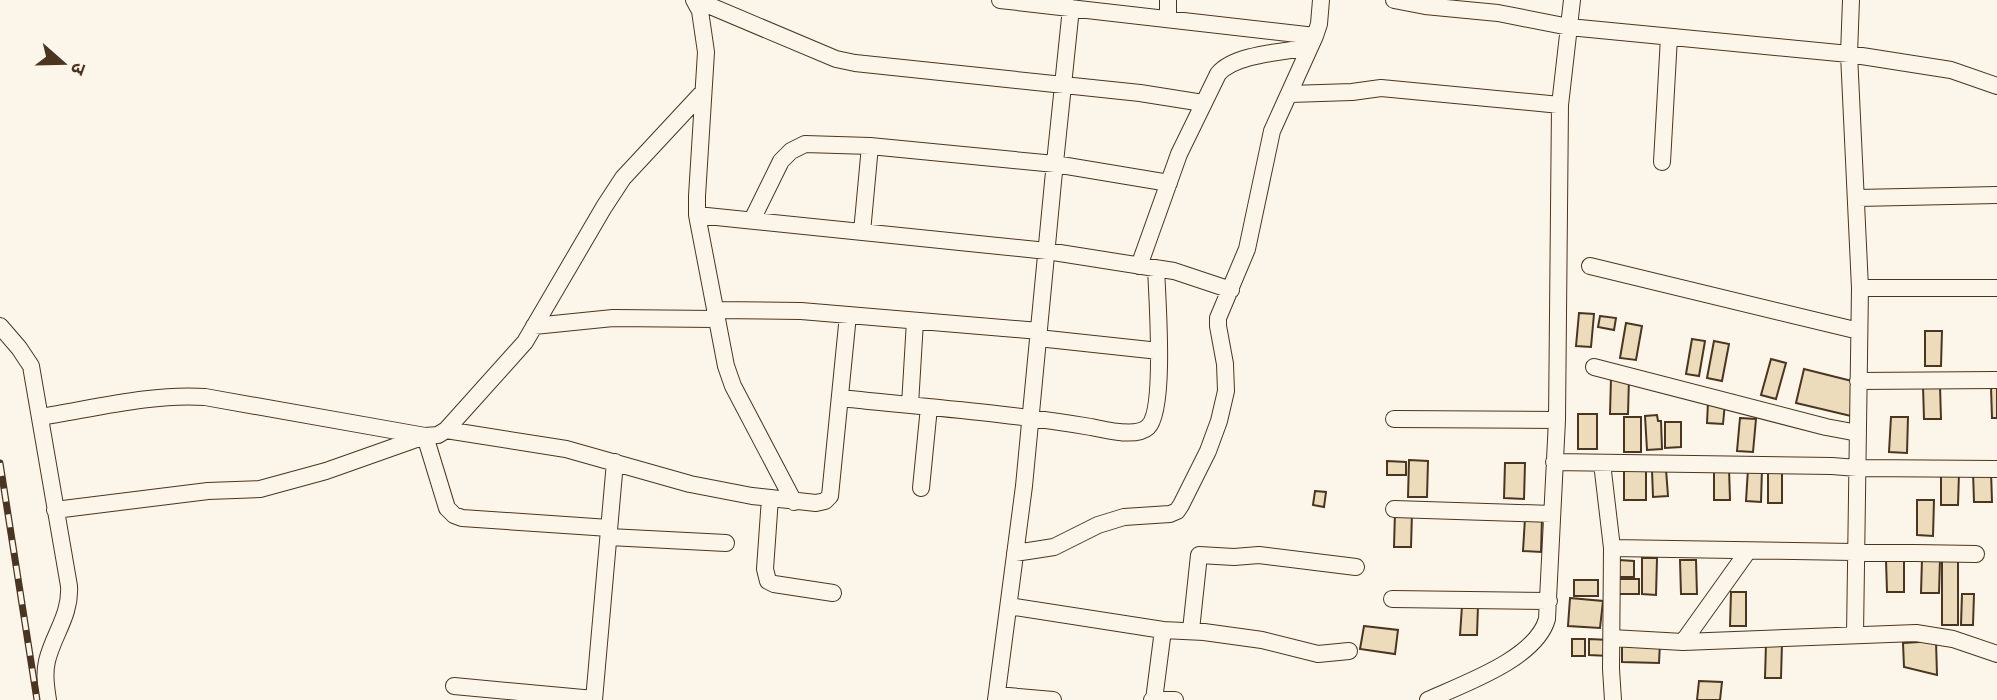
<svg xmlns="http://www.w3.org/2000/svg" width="1997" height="700" viewBox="0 0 1997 700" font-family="'PT Serif','Noto Sans Devanagari',serif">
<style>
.building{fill:#ecdcbc;stroke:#4a3520;stroke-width:2}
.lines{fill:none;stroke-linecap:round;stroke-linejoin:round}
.minor-casing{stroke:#4a3520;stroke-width:18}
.minor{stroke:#fbf6e9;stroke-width:16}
.rail-casing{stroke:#4a3520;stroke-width:7}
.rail{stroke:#fbf6e9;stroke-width:4.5;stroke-dasharray:13;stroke-linecap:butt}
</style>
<rect width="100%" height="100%" fill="#fbf6e9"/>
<path class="building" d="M1579 313 1594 314 1591 347 1576 346Z
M1600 316 1616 318 1614 330 1598 327Z
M1626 323 1642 326 1636 360 1620 358Z
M1925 331H1942L1941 366H1925Z
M1692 339 1705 341 1699 376 1686 374Z
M1714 341 1729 344 1722 381 1707 378Z
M1771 359 1786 363 1776 399 1761 395Z
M1804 369 1852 381 1851 416 1796 403Z
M1611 378H1629L1628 414H1610Z
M1923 386H1940L1941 419H1924Z
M1997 386V418H1992L1991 387Z
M1708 402 1725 403 1723 424 1707 423Z
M1578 414H1597V449H1578Z
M1657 415 1658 421H1661L1662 449 1647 450 1645 416Z
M1624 417H1641V452H1624Z
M1891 417H1908L1907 453 1889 452Z
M1740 418 1756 419 1753 452 1737 451Z
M1665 422H1681V447L1665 448Z
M1409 460 1428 461 1427 497H1408Z
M1387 461 1406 462V475H1387Z
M1505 463H1525L1524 499 1504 498Z
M1624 468H1646V500H1624Z
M1729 468 1730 500H1714V469Z
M1666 469 1668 496 1653 497 1652 470Z
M1748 469H1762L1761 502 1746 501Z
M1991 471 1992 502H1974L1973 472Z
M1768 472H1782V503H1768Z
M1941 473H1959L1958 505H1941Z
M1315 491 1326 492 1324 507 1313 505Z
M1917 500H1934L1933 536 1917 535Z
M1395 511 1412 512 1411 547H1394Z
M1525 518H1542L1541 552 1523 551Z
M1642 558H1657L1656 595 1642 594Z
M1922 559H1940L1939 593H1921Z
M1619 560 1634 561V577H1618Z
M1680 560H1696L1697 594H1681Z
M1886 560H1904V592H1887Z
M1942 560H1958V625H1942Z
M1618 579H1639V594H1618Z
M1574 580H1598V596H1574Z
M1731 592H1746V626H1730Z
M1962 594H1974L1973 625H1961Z
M1570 598 1603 601 1600 628 1568 626Z
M1462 606H1478L1477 635H1460Z
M1364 626 1398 630 1395 654 1360 649Z
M1572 639H1585V656H1572Z
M1589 639 1609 640V656L1589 655Z
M1936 641 1937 675 1904 667 1903 643Z
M1622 642 1660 643 1659 663 1622 662Z
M1766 643H1782L1781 678H1765Z
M1699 681 1722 682 1720 700H1697Z"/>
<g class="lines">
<g class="minor-casing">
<path id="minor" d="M694 0 700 11 706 52 697 196V215L726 366 733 386 794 502
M696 0 836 59 855 63 1140 93 1203 103
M1000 0 1315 36 1319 24 1321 0
M1394 0 1425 6 1498 13 1569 27 1849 54 1951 70 1997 86
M1851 0 1849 54 1860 288 1855 635
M1168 18V0
M1290 94 1352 92 1381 88 1560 105
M1662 162 1669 37
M1857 198 1997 195
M697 215 1047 251 1174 271 1231 290
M752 220 781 161 791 151 805 144 870 146 1055 164 1169 183
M862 232 870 146
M1139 266 1179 154 1218 74C1234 54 1284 52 1310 47
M1590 266 1859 331
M1860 288H1997
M715 310 801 311 1039 331
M0 326 19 348 31 366 69 586C71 615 53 635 47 661 44 674 46 687 48 700
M534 326 613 318 716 319
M1038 338 1159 351
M1594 367 1826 427 1858 433
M1858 381 1997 380
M840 398C924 407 1008 413 1091 427 1105 430 1136 438 1148 427 1166 410 1157 296 1156 268
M910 405 915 321
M40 417C91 409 155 393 205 397L425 436 438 435 446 430 525 342 604 207 623 178 703 92
M1394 419 1557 420
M446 430 566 449 690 484 752 496 816 503 825 501 830 496 848 315
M1554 462 1832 466 1857 468 1997 469
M1602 463 1612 548 1611 669 1613 700
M921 488 929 407
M770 498 765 569 768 581 774 584 833 593
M1394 509 1552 514
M55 510 208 491 260 489 326 471 425 436 447 508 454 515 462 518 609 528
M609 537 726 543
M1612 548 1976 554
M1015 553 1054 547 1098 525 1124 517 1170 514 1177 511 1181 505 1208 451 1219 421 1226 391 1225 364 1218 326V318L1247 249 1272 131 1315 36
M1392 599 1549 601
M1009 606 1163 630 1154 700H1152
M1163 630 1204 632 1262 640 1318 654 1349 651
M1191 630 1199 555 1234 557 1259 555 1356 567
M1612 638 1683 642 1916 633 1953 639 1997 654
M1683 642 1748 551
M454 686 594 699
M997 695 1053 700
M594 700 615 462
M996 700 1024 486 1053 182 1071 8
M1154 700H1175
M1428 700C1463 684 1536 659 1547 619L1557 420 1560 105 1572 0"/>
</g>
<use href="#minor" class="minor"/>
<g class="rail-casing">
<path id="rail" d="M0 463 37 700"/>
</g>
<use href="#rail" class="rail"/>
</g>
<g transform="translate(63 63) rotate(110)" stroke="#fbf6e9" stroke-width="5" paint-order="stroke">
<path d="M0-5L12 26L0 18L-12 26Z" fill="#4a3520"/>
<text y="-10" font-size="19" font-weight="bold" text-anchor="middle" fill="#4a3520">उ</text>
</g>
</svg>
